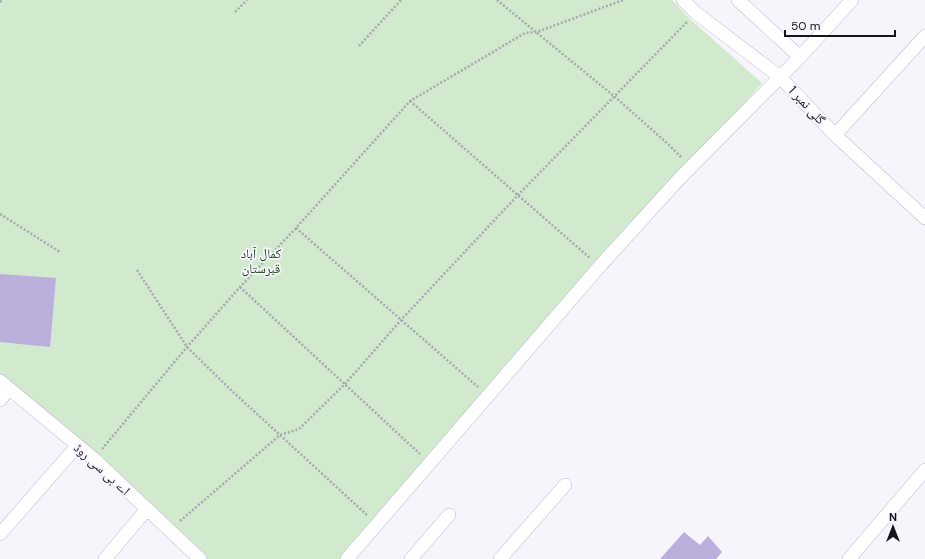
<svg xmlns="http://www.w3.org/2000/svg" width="925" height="559" viewBox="0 0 925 559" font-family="'DM Sans','Noto Naskh Arabic',sans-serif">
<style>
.green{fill:#d1e9cd}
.building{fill:#bab0db}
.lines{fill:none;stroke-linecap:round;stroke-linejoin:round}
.street-casing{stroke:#bfb8d9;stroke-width:14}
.path{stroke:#a9a7b0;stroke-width:2.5;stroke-dasharray:2 2;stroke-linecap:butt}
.street{stroke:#fff;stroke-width:13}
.labels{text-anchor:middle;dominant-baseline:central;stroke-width:3.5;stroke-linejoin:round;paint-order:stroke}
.street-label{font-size:13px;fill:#16141f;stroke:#f7f5fc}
.park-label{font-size:13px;fill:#1c4716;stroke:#f7f5fc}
</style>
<rect width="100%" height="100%" fill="#f7f5fc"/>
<path class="green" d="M0 0H672L690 19 762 83 600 266 346 559H207L0 376Z"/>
<path class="building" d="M0 274 56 278 50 347 0 342Z
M684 532 700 545 708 536 722 552 716 559H660Z"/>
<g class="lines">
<g class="street-casing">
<path id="street" d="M683 0 696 13 780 77 835 135 925 218
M738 0 800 57
M835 135 925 36
M0 381 94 459 200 559
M0 400 9 389
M0 534 77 446
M105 559 146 510
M347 559 600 266 680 178 800 57 852 0
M411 559 449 515
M500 559 565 485
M849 559 925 470"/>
</g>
<path class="path" d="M497 0 615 97 669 145 682 158
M0 2 2 0
M235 12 247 0
M359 46 401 0
M410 101 590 258
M0 214 60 252
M296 228 478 387
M137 270 187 347 231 390 368 516
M240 287 420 454
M102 449 187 347 240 287 296 228 410 101 525 33 537 32 623 0
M180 521 280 435 299 429 345 384 401 320 518 195 687 22"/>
<use href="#street" class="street"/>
</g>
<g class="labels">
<g class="street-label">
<text transform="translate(807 105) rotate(47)">گلی نمبر 1</text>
<text transform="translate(102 469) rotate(42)">اے بی سی روڈ</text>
</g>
<g class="park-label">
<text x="261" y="253">کمال آباد<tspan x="261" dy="15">قبرستان</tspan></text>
</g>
</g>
<g transform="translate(893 527)" stroke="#f7f5fc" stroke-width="3" paint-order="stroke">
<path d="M0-3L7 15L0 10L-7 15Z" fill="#16141f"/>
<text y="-6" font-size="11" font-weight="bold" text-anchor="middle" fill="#16141f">N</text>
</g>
<path d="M785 30v6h110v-6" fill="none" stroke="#16141f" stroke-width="2"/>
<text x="791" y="30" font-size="12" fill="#16141f" stroke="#f7f5fc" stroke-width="3" paint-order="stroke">50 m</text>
</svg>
